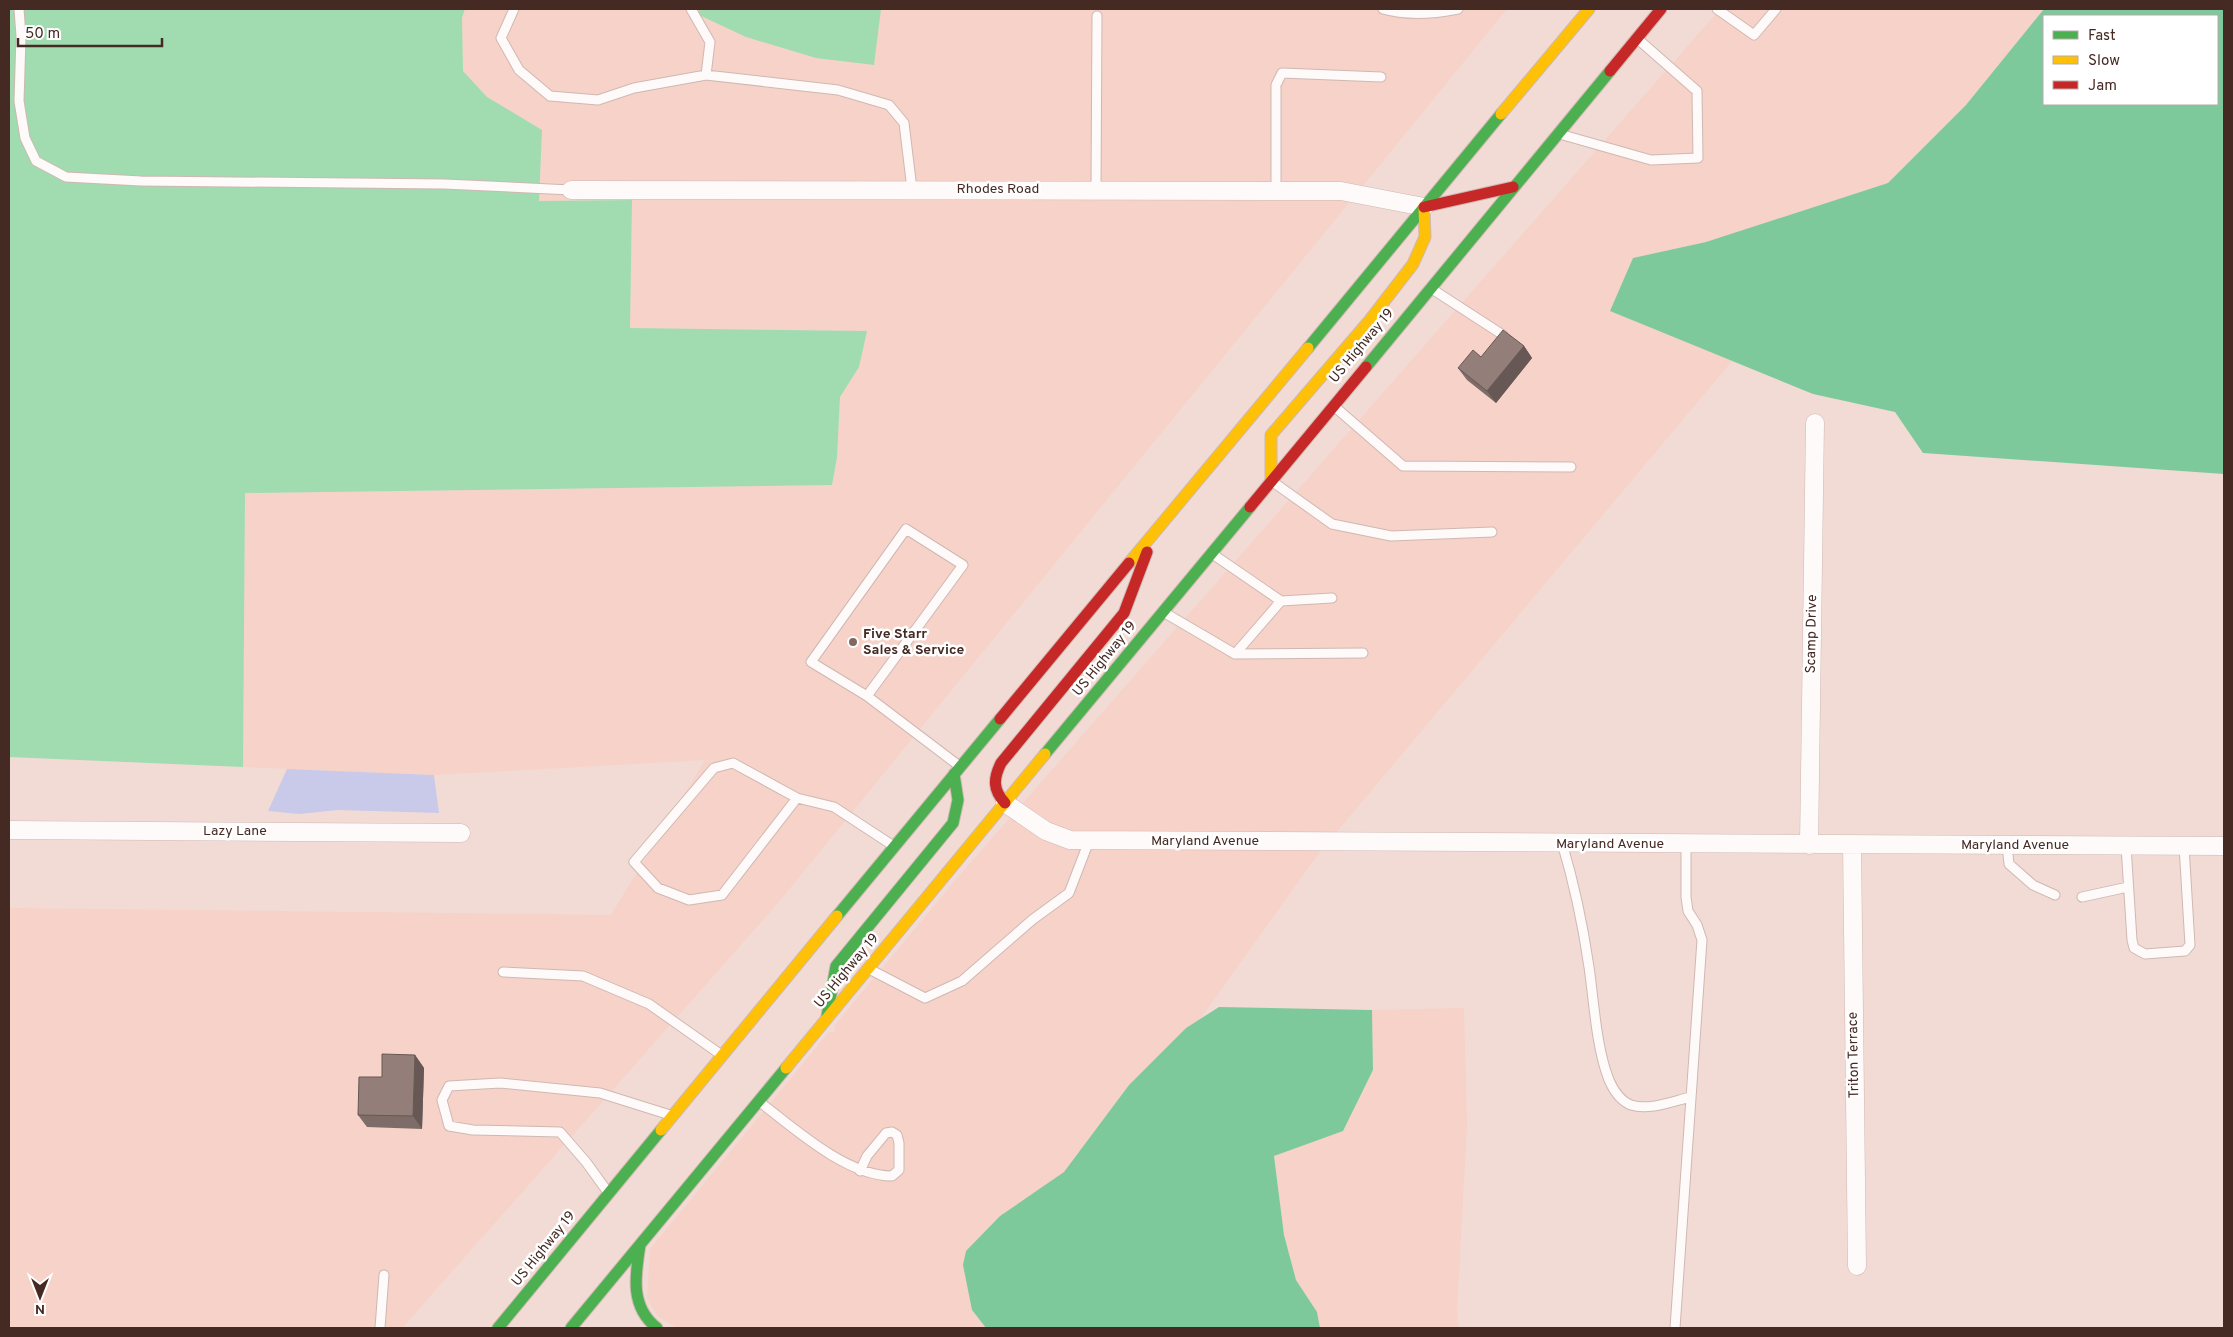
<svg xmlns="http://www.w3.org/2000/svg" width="2233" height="1337" viewBox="0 0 2233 1337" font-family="Overpass,sans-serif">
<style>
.built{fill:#f6d2c8}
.green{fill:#a1dbb0}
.forest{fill:#7ec99c;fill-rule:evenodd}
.water{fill:#c9cae9}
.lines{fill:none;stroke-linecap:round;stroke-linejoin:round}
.lane-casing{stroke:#cfb8b2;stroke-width:11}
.street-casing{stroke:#cfb8b2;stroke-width:19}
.fast-casing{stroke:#cfb8b2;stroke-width:13}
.slow-casing{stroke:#cfb8b2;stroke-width:13}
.jam-casing{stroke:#cfb8b2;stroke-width:13}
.lane{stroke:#fdfaf9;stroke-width:9}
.street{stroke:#fdfaf9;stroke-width:18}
.fast{stroke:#4caf50;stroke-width:11}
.slow{stroke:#ffc107;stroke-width:11}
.jam{stroke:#c62828;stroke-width:11}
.wall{fill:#7e6c68}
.shaded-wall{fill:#675855}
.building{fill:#937e79;stroke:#675855}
.poi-dot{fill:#826861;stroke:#fff;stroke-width:2}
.labels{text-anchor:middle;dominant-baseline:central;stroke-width:5;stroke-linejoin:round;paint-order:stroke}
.street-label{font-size:14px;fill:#452a23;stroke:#fff}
.poi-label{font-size:14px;font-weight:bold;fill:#452a23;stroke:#fff;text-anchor:start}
</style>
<rect width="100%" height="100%" fill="#f2dbd5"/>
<path class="built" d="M465 9H699V15L746 37 816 58 874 65 881 9H1507L778 903 402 1328H9V908L611 915 705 760 435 775 243 767 245 493 832 485 837 457 840 397 859 367 867 331 630 328 632 200 539 201 542 130 487 97 463 71 462 18Z
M1720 9H2044L1966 105 1888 183 1706 242 1633 258 1611 311 1732 361 1319 853 1200 1019 1186 1028 1129 1085 1064 1172 998 1218 973 1312 986 1328H678L657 1316 647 1298 650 1249 829 1032 834 1033 835 1025 957 878Z
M1464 1008 1467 1125 1457 1312 1459 1328H1320L1317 1312 1296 1280 1284 1235 1274 1155 1343 1131 1373 1070 1372 1010Z"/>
<path class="green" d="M9 9H465L462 18 463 71 487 97 542 130 539 201 632 200 630 328 867 331 859 367 840 397 837 457 832 485 245 493 243 767 9 757Z
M699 9H881L874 65 816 58 746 37 699 15Z"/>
<path class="forest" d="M2044 9H2224V474L1923 453 1895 412 1813 394 1610 311 1633 258 1706 242 1888 183 1966 105ZM2044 16H2217V104H2044Z
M1219 1007 1372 1010 1373 1070 1343 1131 1274 1156 1284 1235 1296 1280 1317 1312 1320 1328H986L972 1310 963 1265 966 1251 1000 1216 1064 1172 1129 1085 1186 1028Z"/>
<path class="water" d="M287 769 434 775 439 813 338 810 299 814 268 811Z"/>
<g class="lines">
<g class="lane-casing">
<path id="lane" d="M19 9 21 36 19 101 25 138 36 161 66 177 141 181 444 184 571 190
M514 9 501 38 519 70 550 96 598 100 634 88 706 75 710 42 691 9
M1383 9C1407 16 1433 14 1458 9
M1717 9 1754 35 1776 9
M706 75 838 90 889 105 904 123 912 189
M1563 135 1651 160 1698 158 1697 91 1640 41
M1096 189 1097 16
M1276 190V85L1282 73 1381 77
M1432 289 1503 335
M1335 407 1403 466 1571 467
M1273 482 1332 524 1391 536 1492 532
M1214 555 1281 601 1332 598
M1165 613 1235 654 1363 653
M1235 654 1281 601
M867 696 811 662 906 529 963 565 867 696 958 765
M797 798 733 763 714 768 634 862 658 888 689 900 722 895 797 798 834 807 892 845
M1562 843C1574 883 1583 926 1589 967 1594 1001 1596 1047 1609 1080 1613 1089 1620 1101 1631 1105 1649 1111 1673 1101 1691 1097
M2007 845 2009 864 2033 885 2055 895
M2126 846 2132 940 2134 948 2145 954 2185 951 2190 945 2184 846
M2082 897 2128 887
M871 970 925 998 962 981 1032 920 1069 893 1089 841
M503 972 583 976 649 1004 720 1054
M761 1103C796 1130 847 1176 892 1176L899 1170V1143L897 1135 892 1132 886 1133 867 1156 860 1171
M607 1191 586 1162 560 1132 473 1130 449 1126 442 1100 449 1086 500 1083 600 1093 670 1115
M380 1328 384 1275
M1675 1328 1702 940 1697 925 1688 911 1686 897V844"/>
</g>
<g class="street-casing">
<path id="street" d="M571 190 1341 191 1424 207
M1005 803 1046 831 1070 840 2224 846
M9 830 461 833
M1852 844 1857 1266
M1809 845 1815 423"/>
</g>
<g class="fast-casing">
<path id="fast" d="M1308 348 1501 114
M1366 367 1610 71
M1045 754 1250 507
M837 916 1000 719
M827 1016 836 966 953 823 958 800 954 774
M640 1245C635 1276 630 1307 657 1328
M498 1328 661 1130
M571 1328 786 1068"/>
</g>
<g class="slow-casing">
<path id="slow" d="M1501 114 1589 9
M1271 480V435L1369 321 1413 264 1425 237 1424 207
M1129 563 1308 348
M786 1068 1045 754
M661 1130 837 916"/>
</g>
<g class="jam-casing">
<path id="jam" d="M1610 71 1661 9
M1424 207 1513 187
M1250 507 1366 367
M1000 719 1129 563
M1005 803C993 790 993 779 1001 763L1124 613 1147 552"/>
</g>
<use href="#lane" class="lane"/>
<use href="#street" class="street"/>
<use href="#fast" class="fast"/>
<use href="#slow" class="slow"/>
<use href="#jam" class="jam"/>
</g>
<path class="wall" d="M1524 346 1532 358 1496 403 1467 380 1458 368 1481 357Z
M415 1055 424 1068 422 1129 367 1127 358 1115 382 1077Z"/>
<path class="shaded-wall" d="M1524 346 1532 358 1496 403 1487 391Z
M415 1055 424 1068 422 1129 413 1116Z"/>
<path class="building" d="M1503 330 1524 346 1487 391 1458 368 1473 350 1481 357Z
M382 1054 415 1055 413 1116 358 1115 359 1077H382Z"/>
<circle class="poi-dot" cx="853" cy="642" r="5"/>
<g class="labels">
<g class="street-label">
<text x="998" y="189">Rhodes Road</text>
<text transform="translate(1362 346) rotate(-50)">US Highway 19</text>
<text transform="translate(1812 634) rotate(-89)">Scamp Drive</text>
<text transform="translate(1105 659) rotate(-51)">US Highway 19</text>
<text x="235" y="831">Lazy Lane</text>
<text x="1205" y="841">Maryland Avenue</text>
<text x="1610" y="844">Maryland Avenue</text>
<text x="2015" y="845">Maryland Avenue</text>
<text transform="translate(847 971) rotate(-50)">US Highway 19</text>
<text transform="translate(1854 1055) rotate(-91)">Triton Terrace</text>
<text transform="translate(544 1249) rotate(-51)">US Highway 19</text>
</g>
<g class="poi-label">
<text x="863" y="634">Five Starr<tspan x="863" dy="16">Sales &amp; Service</tspan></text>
</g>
</g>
<rect width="2233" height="1337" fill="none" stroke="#452a23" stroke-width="20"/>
<rect x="2043" y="15" width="175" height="90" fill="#ffffff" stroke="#b5aaa7"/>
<rect x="2053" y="31" width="25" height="8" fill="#4caf50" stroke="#b5aaa7"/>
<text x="2088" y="40" font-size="15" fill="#452a23">Fast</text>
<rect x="2053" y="56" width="25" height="8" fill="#ffc107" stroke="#b5aaa7"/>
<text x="2088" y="65" font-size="15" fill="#452a23">Slow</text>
<rect x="2053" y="81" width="25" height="8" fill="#c62828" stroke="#b5aaa7"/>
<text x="2088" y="90" font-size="15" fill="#452a23">Jam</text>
<g transform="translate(40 1297) rotate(180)" stroke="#ffffff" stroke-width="4" paint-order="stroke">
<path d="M0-4L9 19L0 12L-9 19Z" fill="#452a23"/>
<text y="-8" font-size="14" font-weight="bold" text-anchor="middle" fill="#452a23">N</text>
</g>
<path d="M18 38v8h144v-8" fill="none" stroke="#452a23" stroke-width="2.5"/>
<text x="25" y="38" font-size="15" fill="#452a23" stroke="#ffffff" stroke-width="4" paint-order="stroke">50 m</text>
</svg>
